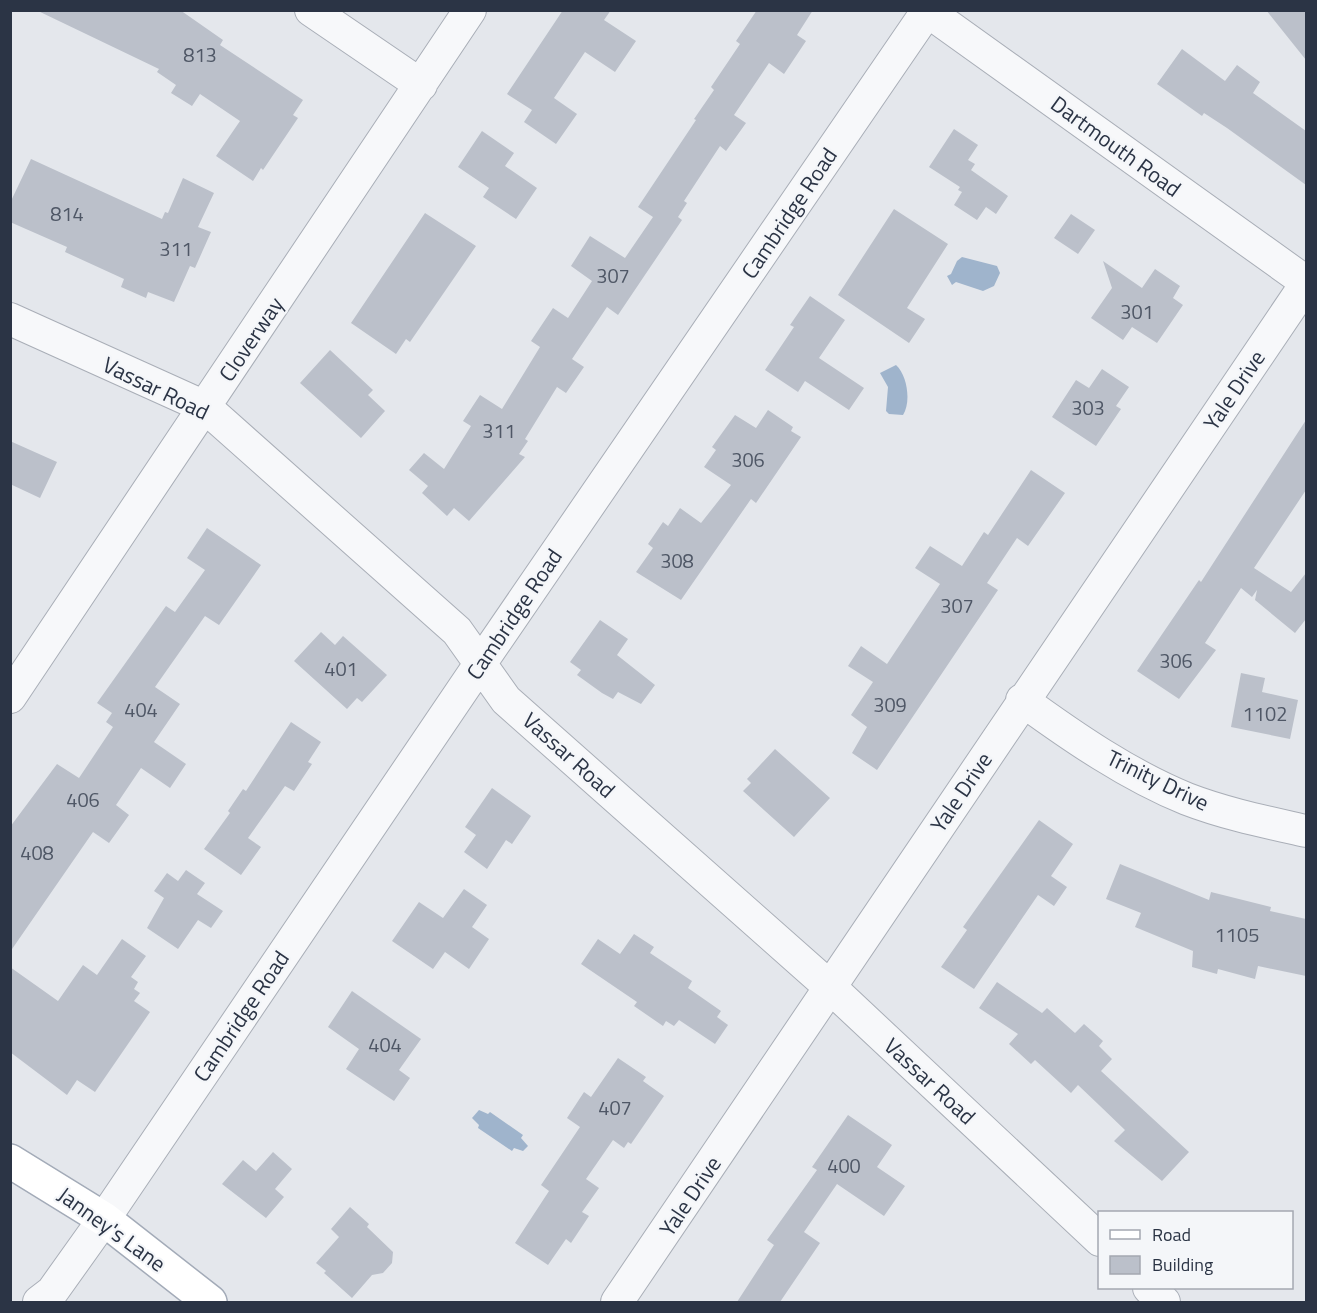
<svg xmlns="http://www.w3.org/2000/svg" width="1317" height="1313" viewBox="0 0 1317 1313" font-family="'Titillium Web',sans-serif">
<style>
.water{fill:#9fb4cc}
.building{fill:#bbc0ca}
.lines{fill:none;stroke-linecap:round;stroke-linejoin:round}
.minor-casing{stroke:#a9aeb7;stroke-width:34}
.major-casing{stroke:#a3abb8;stroke-width:36}
.minor{stroke:#f7f8fa;stroke-width:32}
.major{stroke:#fff;stroke-width:33}
.labels{text-anchor:middle;dominant-baseline:central;stroke-width:4.5;stroke-linejoin:round;paint-order:stroke}
.number-label{font-size:20px;fill:#4f5766}
.street-label{font-size:22px;fill:#2b3445;stroke:#f4f6f9}
</style>
<rect width="100%" height="100%" fill="#e4e7ec"/>
<path class="water" d="M962 257 997 266 1000 273 994 286 983 291 956 282 952 285 947 276 951 274 957 261Z
M896 365C908 376 911 403 903 415L889 414 886 411 888 387 880 373Z
M479 1110 488 1114 490 1112 523 1135 521 1138 528 1146 523 1151 514 1148 512 1151 478 1128 479 1125 472 1118Z"/>
<path class="building" d="M36 10H180L223 40 220 45 303 100 293 115 298 118 263 170 261 168 253 181 216 156 240 121 200 94 192 106 171 93 176 85 157 72 159 69Z
M563 10H611L604 20 636 41 615 72 585 52 554 98 577 114 556 144 524 122 532 110 507 94Z
M757 10H813L797 35 806 41 784 74 769 63 734 115 746 123 726 151 720 146 684 201 687 203 678 217 682 220 618 315 607 307 572 359 584 367 566 393 557 387 525 439 528 441 519 454 525 457 469 521 454 508 447 516 422 493 428 486 409 470 424 453 444 469 471 426 463 421 480 395 502 409 540 347 531 341 553 308 568 318 592 281 571 266 590 236 625 258 653 217 638 207 696 120 694 119 714 90 711 87 740 44 736 41Z
M1266 10H1306V60Z
M1182 49 1225 81 1237 65 1260 82 1253 93 1306 131V185L1227 128 1204 113 1202 116 1157 84Z
M954 129 978 145 968 160 975 164 960 187 929 167Z
M482 131 514 153 505 166 537 188 516 219 483 197 489 188 458 167Z
M31 159 162 219 165 212 168 213 183 178 214 193 198 227 211 232 195 268 190 266 174 302 148 292 146 298 121 287 124 279 65 252 67 247 10 222V203Z
M971 170 1008 196 996 214 986 207 977 220 954 205 962 192 958 190Z
M894 209 948 244 907 308 925 319 909 343 838 295Z
M425 213 476 246 410 342 406 339 396 354 351 323Z
M1071 214 1095 230 1078 254 1054 238Z
M1103 261 1142 288 1155 269 1180 286 1173 298 1183 305 1157 343 1132 327 1123 340 1091 318 1112 288Z
M810 296 845 320 819 358 864 388 849 410 805 381 798 392 765 370 794 327 790 325Z
M330 350 373 390 368 395 385 411 361 438 300 383Z
M1102 369 1129 387 1116 406 1121 409 1096 446 1052 417 1076 380 1089 388Z
M768 410 793 427 791 431 801 437 756 503 751 499 681 600 636 572 653 548 648 544 663 522 668 526 680 508 701 523 731 485 704 467 716 450 712 447 735 415 756 428Z
M1306 420V490L1254 568 1291 592 1306 573V619L1295 633 1255 600 1257 590 1252 597 1241 588 1205 643 1216 650 1179 699 1137 671 1199 580 1201 582Z
M10 441 57 462 40 498 10 484Z
M1031 470 1065 493 1028 546 1017 538 987 583 998 590 877 770 852 753 867 727 851 715 873 682 848 666 861 646 887 664 940 584 915 568 930 546 962 566 984 532 988 535Z
M207 528 261 565 219 625 205 616 155 687 180 704 154 742 186 764 170 788 141 768 116 805 129 815 109 843 93 832 10 952V827L57 764 79 778 113 727 106 722 112 713 97 703 166 606 175 612 205 570 187 558Z
M600 620 628 639 617 655 655 685 641 704 618 692 613 699 602 693 577 675 581 670 570 662Z
M321 632 335 645 343 636 387 675 362 702 357 698 347 709 294 661Z
M1241 673 1265 678 1262 692 1298 700 1290 739 1231 727Z
M291 722 321 742 308 762 312 764 294 791 285 786 248 838 261 847 241 875 204 849 230 813 228 811 243 789 246 791Z
M775 749 830 798 794 837 743 791 751 783 747 779Z
M492 788 531 816 512 844 506 840 487 869 464 852 476 835 465 827Z
M1039 820 1073 844 1051 876 1067 887 1054 906 1038 895 974 989 941 967 967 930 963 927Z
M1120 864 1209 900 1211 892 1271 907 1270 911 1306 919V976L1258 966 1255 979 1218 969 1217 974 1192 967 1193 951 1135 927 1141 913 1106 899Z
M186 870 205 883 197 894 223 911 211 928 198 920 178 949 147 928 164 898 154 891 167 873 178 881Z
M464 889 487 905 472 927 489 939 469 969 445 952 433 969 392 941 419 902 443 918Z
M634 934 654 947 650 953 692 981 688 988 721 1011 717 1017 728 1025 715 1044 679 1020 674 1026 666 1021 663 1026 634 1006 637 1002 581 964 598 939 620 954Z
M122 939 146 956 131 977 138 982 134 989 140 993 134 1001 150 1012 95 1092 77 1080 67 1095 10 1052V967L58 1001 83 965 97 975Z
M997 982 1042 1013 1047 1008 1075 1033 1084 1024 1103 1041 1099 1046 1112 1059 1101 1071 1189 1152 1162 1181 1114 1141 1125 1130 1099 1105 1078 1085 1071 1093 1035 1060 1031 1064 1009 1044 1018 1034 979 1008Z
M352 991 421 1039 399 1070 410 1078 394 1101 346 1069 359 1049 328 1027Z
M618 1058 646 1077 643 1081 664 1096 631 1144 628 1142 624 1148 613 1140 586 1179 599 1188 582 1212 589 1216 571 1243 566 1239 548 1265 515 1243 549 1191 541 1185 580 1127 567 1118 584 1092 591 1097Z
M848 1115 892 1145 877 1167 905 1186 884 1216 837 1184 804 1232 820 1243 780 1302H737L774 1245 767 1240 817 1170 812 1167Z
M273 1152 292 1169 275 1189 284 1197 266 1218 222 1184 243 1160 256 1171Z
M350 1207 369 1224 367 1227 393 1252 392 1263 383 1273 372 1275 352 1298 324 1273 326 1271 316 1263 339 1237 331 1229Z"/>
<g class="lines">
<g class="minor-casing">
<path id="minor" d="M311 10 421 85
M926 10 1306 282
M10 319 205 407 457 631 506 700 831 988 1100 1240
M10 697 470 10
M1022 700C1073 737 1128 775 1187 799 1226 814 1266 822 1306 831
M1149 1288 1164 1302
M39 1302 52 1292 104 1219 480 664 928 10
M617 1302C848 963 1075 622 1306 284"/>
</g>
<g class="major-casing">
<path id="major" d="M10 1161 104 1219 210 1302"/>
</g>
<use href="#minor" class="minor"/>
<use href="#major" class="major"/>
</g>
<g class="labels">
<g class="number-label">
<text x="200" y="54">813</text>
<text x="67" y="213">814</text>
<text x="176" y="248">311</text>
<text x="613" y="275">307</text>
<text x="1137" y="311">301</text>
<text x="1088" y="407">303</text>
<text x="499" y="430">311</text>
<text x="748" y="459">306</text>
<text x="677" y="560">308</text>
<text x="957" y="605">307</text>
<text x="1176" y="660">306</text>
<text x="341" y="668">401</text>
<text x="890" y="704">309</text>
<text x="141" y="709">404</text>
<text x="1265" y="713">1102</text>
<text x="83" y="799">406</text>
<text x="37" y="852">408</text>
<text x="1237" y="934">1105</text>
<text x="385" y="1044">404</text>
<text x="615" y="1107">407</text>
<text x="844" y="1165">400</text>
</g>
<g class="street-label">
<text transform="translate(1116 146) rotate(36)">Dartmouth Road</text>
<text transform="translate(789 213) rotate(-56)">Cambridge Road</text>
<text transform="translate(251 339) rotate(-56)">Cloverway</text>
<text transform="translate(156 388) rotate(26)">Vassar Road</text>
<text transform="translate(1234 390) rotate(-56)">Yale Drive</text>
<text transform="translate(514 614) rotate(-56)">Cambridge Road</text>
<text transform="translate(569 755) rotate(42)">Vassar Road</text>
<text transform="translate(1158 780) rotate(26)">Trinity Drive</text>
<text transform="translate(961 792) rotate(-56)">Yale Drive</text>
<text transform="translate(241 1016) rotate(-56)">Cambridge Road</text>
<text transform="translate(930 1081) rotate(43)">Vassar Road</text>
<text transform="translate(690 1196) rotate(-56)">Yale Drive</text>
<text transform="translate(112 1229) rotate(36)">Janney's Lane</text>
</g>
</g>
<rect width="1317" height="1313" fill="none" stroke="#2b3445" stroke-width="24"/>
<rect x="1098" y="1211" width="195" height="78" fill="#f4f6f9" stroke="#a4a8b1" stroke-width="1.5"/>
<rect x="1110" y="1230" width="30" height="9" fill="#ffffff" stroke="#a4a8b1" stroke-width="1.5"/>
<text x="1152" y="1241" font-size="18" fill="#2b3445">Road</text>
<rect x="1110" y="1256" width="30" height="18" fill="#bbc0ca" stroke="#a4a8b1" stroke-width="1.5"/>
<text x="1152" y="1271" font-size="18" fill="#2b3445">Building</text>
</svg>
